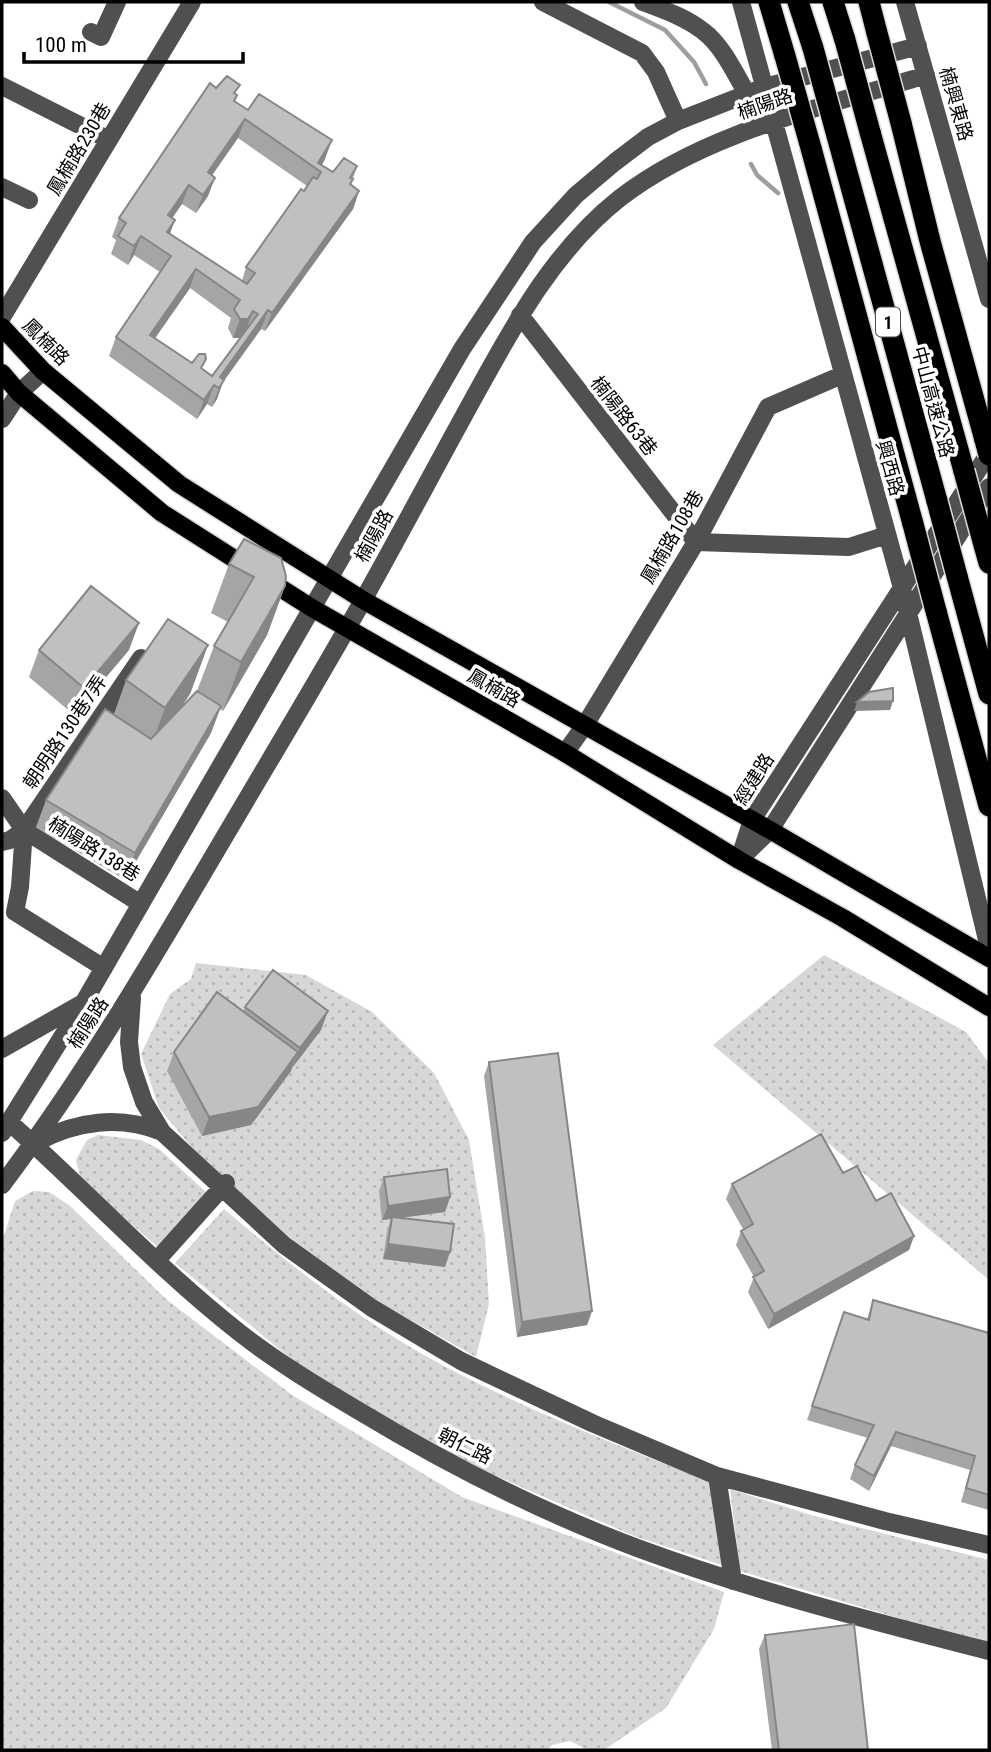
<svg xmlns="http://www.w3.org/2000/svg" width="991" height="1752" viewBox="0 0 991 1752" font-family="'Roboto Condensed','Noto Sans TC',sans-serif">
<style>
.grass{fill:url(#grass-dots)}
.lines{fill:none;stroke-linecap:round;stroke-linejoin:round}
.stream{stroke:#9e9e9e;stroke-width:4.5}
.major-casing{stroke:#dbdbdb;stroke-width:21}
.highway-casing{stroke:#dbdbdb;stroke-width:24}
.minor{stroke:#505050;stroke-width:18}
.major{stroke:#000;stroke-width:18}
.highway{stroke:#000;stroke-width:21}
.highway-bridge-casing{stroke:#dbdbdb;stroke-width:24;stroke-linecap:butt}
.highway-bridge{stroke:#000;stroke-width:21}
.wall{fill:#a5a5a5;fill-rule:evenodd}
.shaded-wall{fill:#868686}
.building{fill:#c0c0c0;stroke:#868686;stroke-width:2;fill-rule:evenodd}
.labels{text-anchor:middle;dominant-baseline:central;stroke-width:7;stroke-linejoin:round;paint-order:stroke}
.shield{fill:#fff;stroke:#4c4c4c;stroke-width:2}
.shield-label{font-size:18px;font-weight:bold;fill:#000}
.street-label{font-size:19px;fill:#000;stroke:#fff}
</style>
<defs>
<pattern id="grass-dots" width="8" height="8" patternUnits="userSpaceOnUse" patternTransform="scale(1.75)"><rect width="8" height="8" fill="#d7d7d7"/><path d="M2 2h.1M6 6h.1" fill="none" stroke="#b7b7b7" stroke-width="1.8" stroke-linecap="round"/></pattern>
</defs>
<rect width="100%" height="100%" fill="#fff"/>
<path class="grass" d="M824 955 966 1032 989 1063V1280L713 1045Z
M196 963 306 975 372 1012 434 1073 469 1140 485 1238 489 1304 476 1357 381 1303 290 1238 199 1156 159 1108 141 1054 170 994 191 979Z
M98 1135 141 1140 159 1149 207 1193 158 1247 92 1190 80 1176 76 1160 87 1140Z
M33 1191 49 1192 69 1205 167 1300 292 1395 462 1497 724 1592 714 1629 666 1708 604 1750H588L570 1741 552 1745 547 1750H2V1242L15 1201Z
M224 1209C293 1268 366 1325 446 1367 531 1412 621 1447 711 1482L722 1565 634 1536 487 1472 420 1440 295 1362 175 1263Z
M730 1489 814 1516 989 1560V1642L909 1621 740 1571Z"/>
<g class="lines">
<path class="stream" d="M609 2 665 30 694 62 706 84
M751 164 757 175 778 193"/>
<g class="major-casing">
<path id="major" d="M2 327 43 371 179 484 363 600 770 830 989 958
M2 373 19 393 162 513 312 608 565 753 739 860 843 918 989 1007"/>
</g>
<g class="highway-casing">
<path id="highway" d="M769 2 785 56
M798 2 813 48
M833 2 845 40
M869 2 877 33
M901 123 930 241 985 440
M870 132 964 471
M839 143 937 501
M811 148 913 524
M984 545 989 563
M957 576 989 694
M936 611 989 806"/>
</g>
<path class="minor" d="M543 2 642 53 656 72 678 121
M643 2C664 10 685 17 703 31 722 45 735 73 747 94
M741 2 902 588 989 948
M905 2 989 299
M91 32 101 37 117 2
M2 86 109 140
M2 187 29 200
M520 315 696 542 849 547 887 535
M2 317 192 2
M2 419 19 393 43 371
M565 753 585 725 696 542 768 407 842 375
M2 798 24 830 141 904
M24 830 20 887 15 912 104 968
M2 842 10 840 24 830 141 658
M741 858 770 830 989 487
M739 860 752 820 989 453
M132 998 129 1042 132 1067 144 1102 162 1132 284 1245 372 1308 461 1361 592 1423 717 1476 885 1521 989 1545
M2 1049 81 1004
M9 1122C87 1191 158 1269 240 1333 277 1362 319 1387 359 1411 447 1464 543 1513 640 1549 754 1591 872 1621 989 1651
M2 1133 84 1002 462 349 533 242 576 195 615 162 648 137 678 121 765 87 918 46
M37 1142C76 1121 120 1115 162 1132
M2 1185C85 1075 155 955 225 836 272 756 320 677 366 595 400 534 433 472 467 410 509 334 550 253 620 198 705 132 824 107 926 75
M157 1260 226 1183
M717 1476 733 1581"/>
<use href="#major" class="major"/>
<use href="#highway" class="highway"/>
<g class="highway-bridge-casing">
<path id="highway-bridge" d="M877 33 901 123
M845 40 870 132
M813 48 839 143
M785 56 811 148
M985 440 989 455
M964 471 984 545
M937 501 957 576
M913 524 936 611"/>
</g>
<use href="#highway-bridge" class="highway-bridge"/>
</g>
<path class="wall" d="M216 88 236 95H237L235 102 325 159 322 165 333 172 357 166 351 185 359 191 353 209 265 331 261 329 223 382 217 399 212 407 207 404 197 419 109 356 116 337 160 272 134 255 128 265 111 254 116 240 112 237 119 218ZM238 138 307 186 246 267 242 281 170 234 172 218 182 204 196 213 208 196 212 175ZM190 288 231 318 228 328 233 338H240L212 376 155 338Z
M229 564 285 586 267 635 223 711 220 709 211 733 125 880 36 827 46 800 114 714 126 680 208 645 190 694 181 707 197 691 214 646 228 622 211 613Z
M39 650H129L74 715 29 677Z
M245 1007 328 1011 321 1030 292 1067 291 1071 251 1125 202 1136 167 1071 174 1052 243 1012Z
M489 1062 592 1311 587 1325 517 1337 484 1076Z
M843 1173 876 1201 914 1236 909 1250 768 1329 748 1292 754 1277 736 1245 741 1231 743 1229 726 1199 732 1184Z
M384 1177 450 1197 445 1212 400 1218 445 1267 383 1259 387 1231 391 1219 382 1220 379 1191Z
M873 1300 989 1333V1510L961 1502 970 1470 891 1446 869 1491 850 1479 855 1465 868 1438 807 1420 844 1312 867 1319Z
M765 1635 868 1750H772L759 1649Z"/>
<path class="shaded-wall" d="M245 119 238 138 201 191 208 172Z
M332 140 325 159 319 170 318 163Z
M215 178 208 196 196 213 203 195Z
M189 185 182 204 161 234 168 215Z
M359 191 353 209 265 331 272 313Z
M175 220 168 239 160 250 167 232Z
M141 236 134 255 128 265 134 246Z
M196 269 190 288 144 354 150 335Z
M268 310 261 329 223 382 217 399 212 407 219 388 220 377Z
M253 311 246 330 241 338H233L240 319Z
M214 385 207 404 197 419 204 400Z
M285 586 267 635 223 711 241 662Z
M139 623 129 650 74 715 84 688Z
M208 645 190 694 147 757 165 708Z
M893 701 890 710 854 711 857 702Z
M221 706 211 733 125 880 135 853Z
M328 1011 321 1030 293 1067 300 1048Z
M298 1052 291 1071 251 1125 202 1136 209 1117Z
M450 1197 445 1212 382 1220 388 1206Z
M914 1236 909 1250 768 1329 774 1314Z
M388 1244 450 1252 445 1267 383 1259Z
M592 1311 587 1325 517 1337 522 1322Z
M896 1432 891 1446 869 1491 874 1476Z"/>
<path class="building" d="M227 76 240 85 234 93 237 95 234 101 248 110 259 94 332 140 318 163 333 172 344 158 357 166 350 178 353 179 350 184 359 191 272 313 268 310 220 377 224 380 219 388 214 385 204 400 116 337 171 256 141 236 134 246 118 236 126 223 119 218 210 83 216 88ZM245 119 321 172 317 179 313 177 304 191 301 189 246 267 255 273 247 284 167 232 175 220 168 215 189 185 203 195 215 178 208 172ZM196 269 240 300 234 309 240 319H248L253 311 258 314 212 376 201 368 206 359 205 354H199L192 363 150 335Z
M244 539 281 558 286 576 285 586 241 662 214 646 254 577 229 564Z
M91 586 139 623 84 688 39 650Z
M168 619 208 645 165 708 126 680Z
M893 688V701L857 702 869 692Z
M197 691 221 706 135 853 46 800 105 709 151 739Z
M273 970 328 1011 300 1048 245 1007Z
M217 992 298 1052 258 1107 209 1117 174 1052Z
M558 1053 592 1311 522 1322 489 1062Z
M821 1134 843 1173 857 1166 876 1201 891 1193 914 1236 774 1314 753 1277 764 1271 741 1231 753 1224 732 1184Z
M447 1169 450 1197 388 1206 384 1177Z
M392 1217 454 1224 450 1252 388 1244Z
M873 1300 989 1333V1495L966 1488 975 1456 896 1432 874 1476 855 1465 874 1425 812 1406 844 1312 869 1320Z
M854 1624 868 1750H779L765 1635Z"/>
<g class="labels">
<rect class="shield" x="876" y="307.5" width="24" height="29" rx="5"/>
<g class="shield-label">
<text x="888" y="322">1</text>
</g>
<g class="street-label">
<text transform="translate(765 104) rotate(-19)">楠陽路</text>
<text transform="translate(956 104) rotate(74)">楠興東路</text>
<text transform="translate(79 149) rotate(-59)">鳳楠路230巷</text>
<text transform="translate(46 342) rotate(45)">鳳楠路</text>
<text transform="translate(933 402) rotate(75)">中山高速公路</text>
<text transform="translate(624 416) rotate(52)">楠陽路63巷</text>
<text transform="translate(890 468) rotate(74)">興西路</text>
<text transform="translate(374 536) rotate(-61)">楠陽路</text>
<text transform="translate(672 537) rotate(-60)">鳳楠路108巷</text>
<text transform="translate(494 688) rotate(30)">鳳楠路</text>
<text transform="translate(65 732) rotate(-56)">朝明路130巷7弄</text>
<text transform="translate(754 779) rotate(-58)">經建路</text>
<text transform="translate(94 849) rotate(32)">楠陽路138巷</text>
<text transform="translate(88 1023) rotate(-57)">楠陽路</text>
<text transform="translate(465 1446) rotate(26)">朝仁路</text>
</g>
</g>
<rect width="991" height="1752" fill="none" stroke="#000000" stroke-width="7"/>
<path d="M24 52v10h219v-10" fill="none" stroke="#000000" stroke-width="3.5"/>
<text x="35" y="52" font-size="21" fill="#000000" stroke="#ffffff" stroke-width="5" paint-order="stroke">100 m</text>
</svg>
